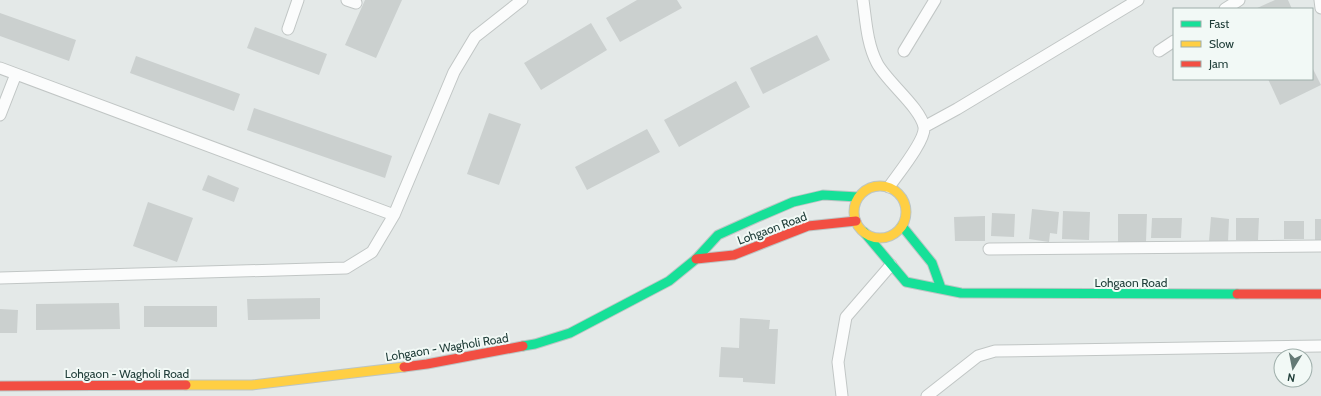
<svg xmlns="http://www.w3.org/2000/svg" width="1321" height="396" viewBox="0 0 1321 396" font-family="Cabin,sans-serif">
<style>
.building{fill:#cbd0cf}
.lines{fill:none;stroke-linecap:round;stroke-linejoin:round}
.lane-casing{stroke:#c1c6c5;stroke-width:13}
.fast-casing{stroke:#bcc5c4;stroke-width:11}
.slow-casing{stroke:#bcc5c4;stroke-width:11}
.jam-casing{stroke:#bcc5c4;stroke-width:11}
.lane{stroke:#fbfcfc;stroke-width:11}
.fast{stroke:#16e098;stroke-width:9}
.slow{stroke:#ffcf43;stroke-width:9}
.jam{stroke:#f24e42;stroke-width:9}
.labels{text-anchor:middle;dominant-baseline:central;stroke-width:4;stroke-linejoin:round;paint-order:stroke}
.street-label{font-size:12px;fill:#203e39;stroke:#f2f9f6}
</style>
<rect width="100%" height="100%" fill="#e4e9e8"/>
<path class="building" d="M365 0H402L376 58 345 45Z
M637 0H677L682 8 620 42 606 18Z
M1275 0H1288L1292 9H1255Z
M0 13 76 40 69 61 0 36Z
M591 23 607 50 541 90 524 63Z
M255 27 327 54 319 75 247 48Z
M817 35 830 60 763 94 750 68Z
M136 56 240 94 234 111 130 73Z
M1312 67 1321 85 1280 105 1268 79H1312Z
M736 81 750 107 679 147 664 120Z
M254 108 392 156 385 178 247 130Z
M489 113 521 124 499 185 467 174Z
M647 129 660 152 587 190 575 167Z
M208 175 239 188 234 202 202 190Z
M148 202 193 218 177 262 133 246Z
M1032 209 1059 212 1057 234 1050 233 1049 242 1029 239Z
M1063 211 1090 212 1089 240 1062 239Z
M992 213 1015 214 1014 237 991 236Z
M1118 214H1147L1146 242H1118Z
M985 216V241H955L954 217Z
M1211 217 1229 219 1228 242 1209 241Z
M1152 218H1182L1181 238H1151Z
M1236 218H1259L1258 240H1236Z
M1315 219H1321V241H1315Z
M1284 221H1304V239H1284Z
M320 298V319L248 320 247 299Z
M119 303 120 329 36 330V304Z
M144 306H217V327H144Z
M0 309 18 310 17 333H0Z
M740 318 770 320 769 329H778L775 384 743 382V378L719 377 721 347 739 348Z"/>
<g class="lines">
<g class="lane-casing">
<path id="lane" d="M347 0 356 3
M863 0C866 21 867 44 877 63 886 81 921 108 924 127 926 140 897 175 889 187
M1320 0 1321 8
M1225 9 1239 0
M288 29 298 0
M904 51 935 0
M1159 51 1174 41
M0 68 394 215
M0 115 16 74
M924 127 957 109 1138 0
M989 249 1321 246
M0 278 346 268 372 252 394 215 454 72 475 37 522 0
M842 396 838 362 846 317 891 265
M927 396 978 356 995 351 1321 346"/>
</g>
<g class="fast-casing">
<path id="fast" d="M902 226 932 263 941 288
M864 232 906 282 961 293 1237 294
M523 346 535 344 570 333 669 281 696 259 718 235 758 217 793 202 823 195 858 197"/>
</g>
<g class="slow-casing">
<path id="slow" d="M854 212a26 26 0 1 1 52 0a26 26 0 1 1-52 0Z
M186 385H252L404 367"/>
</g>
<g class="jam-casing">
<path id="jam" d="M696 259 734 255 808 226 856 221
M1237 294H1321
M404 367 427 364 523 346
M0 386 186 385"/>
</g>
<use href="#lane" class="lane"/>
<use href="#fast" class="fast"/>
<use href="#slow" class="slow"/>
<use href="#jam" class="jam"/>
</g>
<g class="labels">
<g class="street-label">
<text transform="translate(772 228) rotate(-20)">Lohgaon Road</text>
<text x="1131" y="282">Lohgaon Road</text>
<text transform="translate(447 347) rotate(-9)">Lohgaon - Wagholi Road</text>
<text x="127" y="373">Lohgaon - Wagholi Road</text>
</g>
</g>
<rect x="1173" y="8" width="140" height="72" fill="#f2f9f6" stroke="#9eaeaa"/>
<rect x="1181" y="21" width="20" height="6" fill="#16e098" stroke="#9eaeaa"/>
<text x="1209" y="28" font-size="12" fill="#203e39">Fast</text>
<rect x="1181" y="41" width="20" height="6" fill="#ffcf43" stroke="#9eaeaa"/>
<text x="1209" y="48" font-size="12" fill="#203e39">Slow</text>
<rect x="1181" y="61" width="20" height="6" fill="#f24e42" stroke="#9eaeaa"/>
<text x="1209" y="68" font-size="12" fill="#203e39">Jam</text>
<g transform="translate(1293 368) rotate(190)"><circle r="19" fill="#f2f9f6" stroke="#9eaeaa"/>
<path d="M0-3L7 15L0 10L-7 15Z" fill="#657a76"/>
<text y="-6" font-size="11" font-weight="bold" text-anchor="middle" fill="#203e39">N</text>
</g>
</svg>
